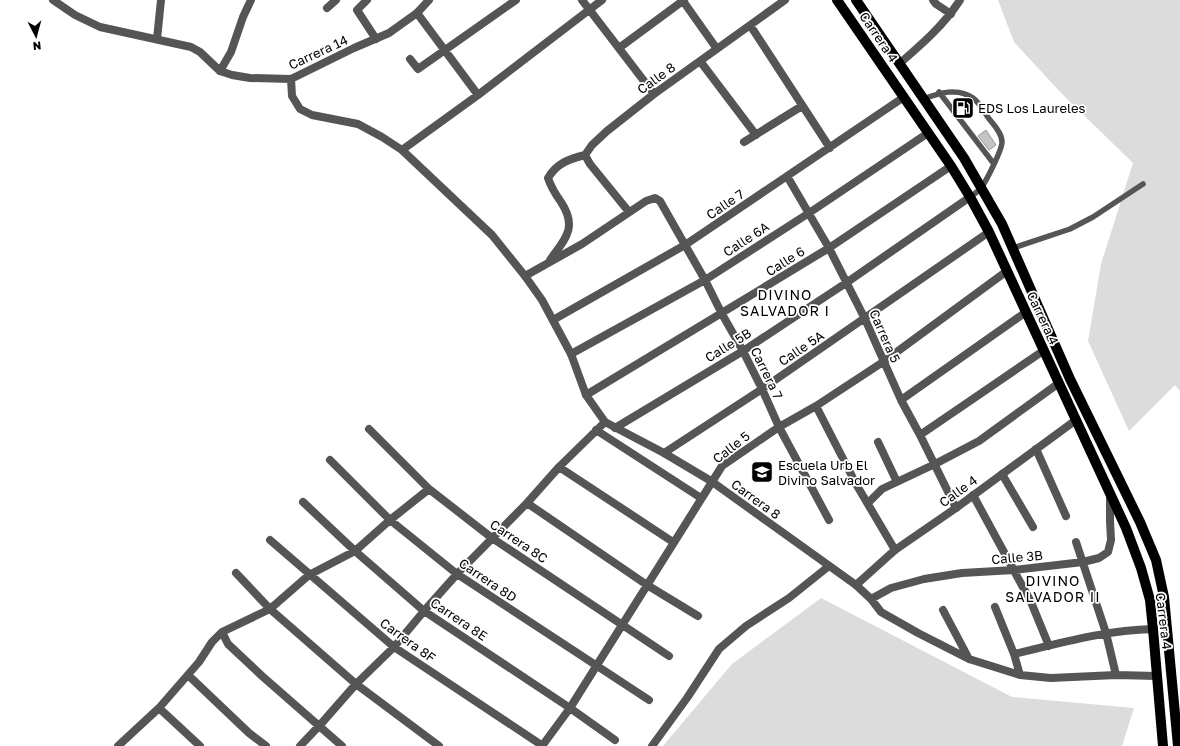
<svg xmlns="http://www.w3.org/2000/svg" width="1180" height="746" viewBox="0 0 1180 746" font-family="'Golos Text',sans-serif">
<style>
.green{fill:#dcdcdc}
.building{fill:#c4c4c4;stroke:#999}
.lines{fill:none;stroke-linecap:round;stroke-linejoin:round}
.service{stroke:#555;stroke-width:5.5}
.minor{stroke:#555;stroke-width:8}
.tertiary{stroke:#555;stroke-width:8}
.primary{stroke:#000;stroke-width:10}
.labels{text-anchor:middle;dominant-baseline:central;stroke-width:3.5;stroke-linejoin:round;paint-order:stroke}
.street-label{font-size:13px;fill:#000;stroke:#fff}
.poi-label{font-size:13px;fill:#000;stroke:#fff;text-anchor:start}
.neighbourhood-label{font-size:14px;letter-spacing:1px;fill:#000;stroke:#fff}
</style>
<rect width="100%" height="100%" fill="#fff"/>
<path class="green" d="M998 0H1180V391L1175 385 1129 431 1088 341 1101 264 1133 163 1063 95 1014 42Z
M821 598 1012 697 1134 708 1122 746H663L732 664Z"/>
<path class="building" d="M962 98 973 112 965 118 954 104Z
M986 130 996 145 989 150 978 136Z"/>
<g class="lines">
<path class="service" d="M939 92 994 164
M923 99C939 93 958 87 973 98 980 103 985 114 990 120 995 126 1002 134 1002 142 1002 150 987 179 982 187 979 191 974 194 970 197
M1013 248 1070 229 1093 217 1143 184"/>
<path class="minor" d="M367 0 357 10 376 39
M582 0 654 94
M933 0 936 4 951 14
M683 1 717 49
M327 8 336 0
M417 13 478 95
M750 25 830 148
M157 39 161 0
M619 48 684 0
M410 59 418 69 516 0
M700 61 756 135
M899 64C922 44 944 25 960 0
M220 71 231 52 243 17 251 0
M744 142 802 106
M402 150 478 95 602 0
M585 155 590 164 629 212
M787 176 829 248 865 319 901 400 920 435 956 508
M550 260C565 239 578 228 561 202 556 195 551 187 548 178 557 163 569 159 585 155L592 145 607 131 654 94 785 0
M525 276 582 244 646 201 655 198 660 201 705 280 722 314 743 351 762 389 779 427 829 520
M553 320 685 245 904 97
M571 354 705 280 809 213 928 133
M586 395 829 248 951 166
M901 400 1026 312
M816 406 856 484 895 550
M615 428 743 351 846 283 970 197
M369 429 429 489 492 538 669 656
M596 430 701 498
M920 435 1043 351
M878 442 897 482
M1036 449 1066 516
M664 453 762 389 989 232
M330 460 390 520 457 574 649 700
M559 467 673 542
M1002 474 1033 527
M973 495 1031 602 1049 646
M303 502 355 551 424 611 570 708 615 740
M527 503 647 585 698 616
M868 503 882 489 935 464 979 441 1059 383
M270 540 394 647 543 746
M1076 542 1106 633 1116 675
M236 573 270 609 356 684 439 746
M856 585 871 599 881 612 918 633 969 659 1020 675 1051 678 1116 675 1157 676
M871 599 891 588 924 579 962 573 1014 570 1083 562 1099 558 1108 552 1111 540 1110 521V495
M995 607 1014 654 1020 675
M943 610 969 659
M222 632 228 644 262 676 342 746
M1014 654C1060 643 1106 630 1153 629
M188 675 249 733 266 746
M159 708 200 746
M118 746 159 708 199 662 212 642 222 632 270 609 309 575 355 551 390 520 429 489
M300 746 320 725 356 684 394 647 424 611 457 574 527 503 559 467 605 422
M542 746 570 708 722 466 779 427 816 406 883 362 1007 271
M652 746 687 698 719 649 746 626 789 598 829 566"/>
<path class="tertiary" d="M53 0 75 15 100 27 191 47 200 52 220 71 232 75 250 78 291 79 354 48 389 33 417 13 429 0
M291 79 292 96 300 109 312 115 358 124 382 137 402 150 492 235 525 276 542 300 571 354 586 395 605 422 664 453 711 481 856 585 895 550 956 508 1076 420"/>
<path class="primary" d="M837 0 951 166 970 197 989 232 1126 528 1141 568 1150 600 1153 629 1163 746
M856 0 964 158 1002 224 1070 379 1140 522 1156 560 1164 597 1178 746"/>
</g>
<defs>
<g id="fuel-square" transform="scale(1.15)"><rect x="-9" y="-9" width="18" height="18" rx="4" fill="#000" stroke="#fff"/><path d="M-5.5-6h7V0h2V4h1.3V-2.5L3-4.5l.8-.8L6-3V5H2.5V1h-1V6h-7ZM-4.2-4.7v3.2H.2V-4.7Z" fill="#fff"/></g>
<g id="school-square" transform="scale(1.15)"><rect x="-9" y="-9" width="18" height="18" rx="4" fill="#000" stroke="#fff"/><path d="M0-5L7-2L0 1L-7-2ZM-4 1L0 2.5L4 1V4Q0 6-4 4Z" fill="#fff"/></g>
</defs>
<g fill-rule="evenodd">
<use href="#fuel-square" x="963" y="108"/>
<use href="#school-square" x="762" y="472"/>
</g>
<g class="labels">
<g class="street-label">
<text transform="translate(879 37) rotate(56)">Carrera 4</text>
<text transform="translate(318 52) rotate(-25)">Carrera 14</text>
<text transform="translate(656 78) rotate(-36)">Calle 8</text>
<text transform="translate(725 204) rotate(-34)">Calle 7</text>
<text transform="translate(746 239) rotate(-33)">Calle 6A</text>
<text transform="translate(785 261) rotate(-32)">Calle 6</text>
<text transform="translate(1043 318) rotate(65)">Carrera 4</text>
<text transform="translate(885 336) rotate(66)">Carrera 5</text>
<text transform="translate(728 345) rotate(-32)">Calle 5B</text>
<text transform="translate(801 348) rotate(-34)">Calle 5A</text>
<text transform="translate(767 373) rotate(64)">Carrera 7</text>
<text transform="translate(731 447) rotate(-38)">Calle 5</text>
<text transform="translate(958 491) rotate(-36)">Calle 4</text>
<text transform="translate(756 499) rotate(36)">Carrera 8</text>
<text transform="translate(519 541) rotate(34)">Carrera 8C</text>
<text transform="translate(1017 557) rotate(-5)">Calle 3B</text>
<text transform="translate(488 580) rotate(34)">Carrera 8D</text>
<text transform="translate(459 619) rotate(34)">Carrera 8E</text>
<text transform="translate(1164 621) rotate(83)">Carrera 4</text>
<text transform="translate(408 640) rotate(36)">Carrera 8F</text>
</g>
<g class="poi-label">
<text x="978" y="108">EDS Los Laureles</text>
<text x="778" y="465">Escuela Urb El<tspan x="778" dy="15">Divino Salvador</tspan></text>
</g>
<g class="neighbourhood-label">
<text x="785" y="294">DIVINO<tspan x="785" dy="16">SALVADOR I</tspan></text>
<text x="1053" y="580">DIVINO<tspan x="1053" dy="16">SALVADOR II</tspan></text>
</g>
</g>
<g transform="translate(36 36) rotate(174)" stroke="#ffffff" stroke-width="3" paint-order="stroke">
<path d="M0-3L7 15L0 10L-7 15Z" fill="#000000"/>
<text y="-6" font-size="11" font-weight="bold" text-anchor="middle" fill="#000000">N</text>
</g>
</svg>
